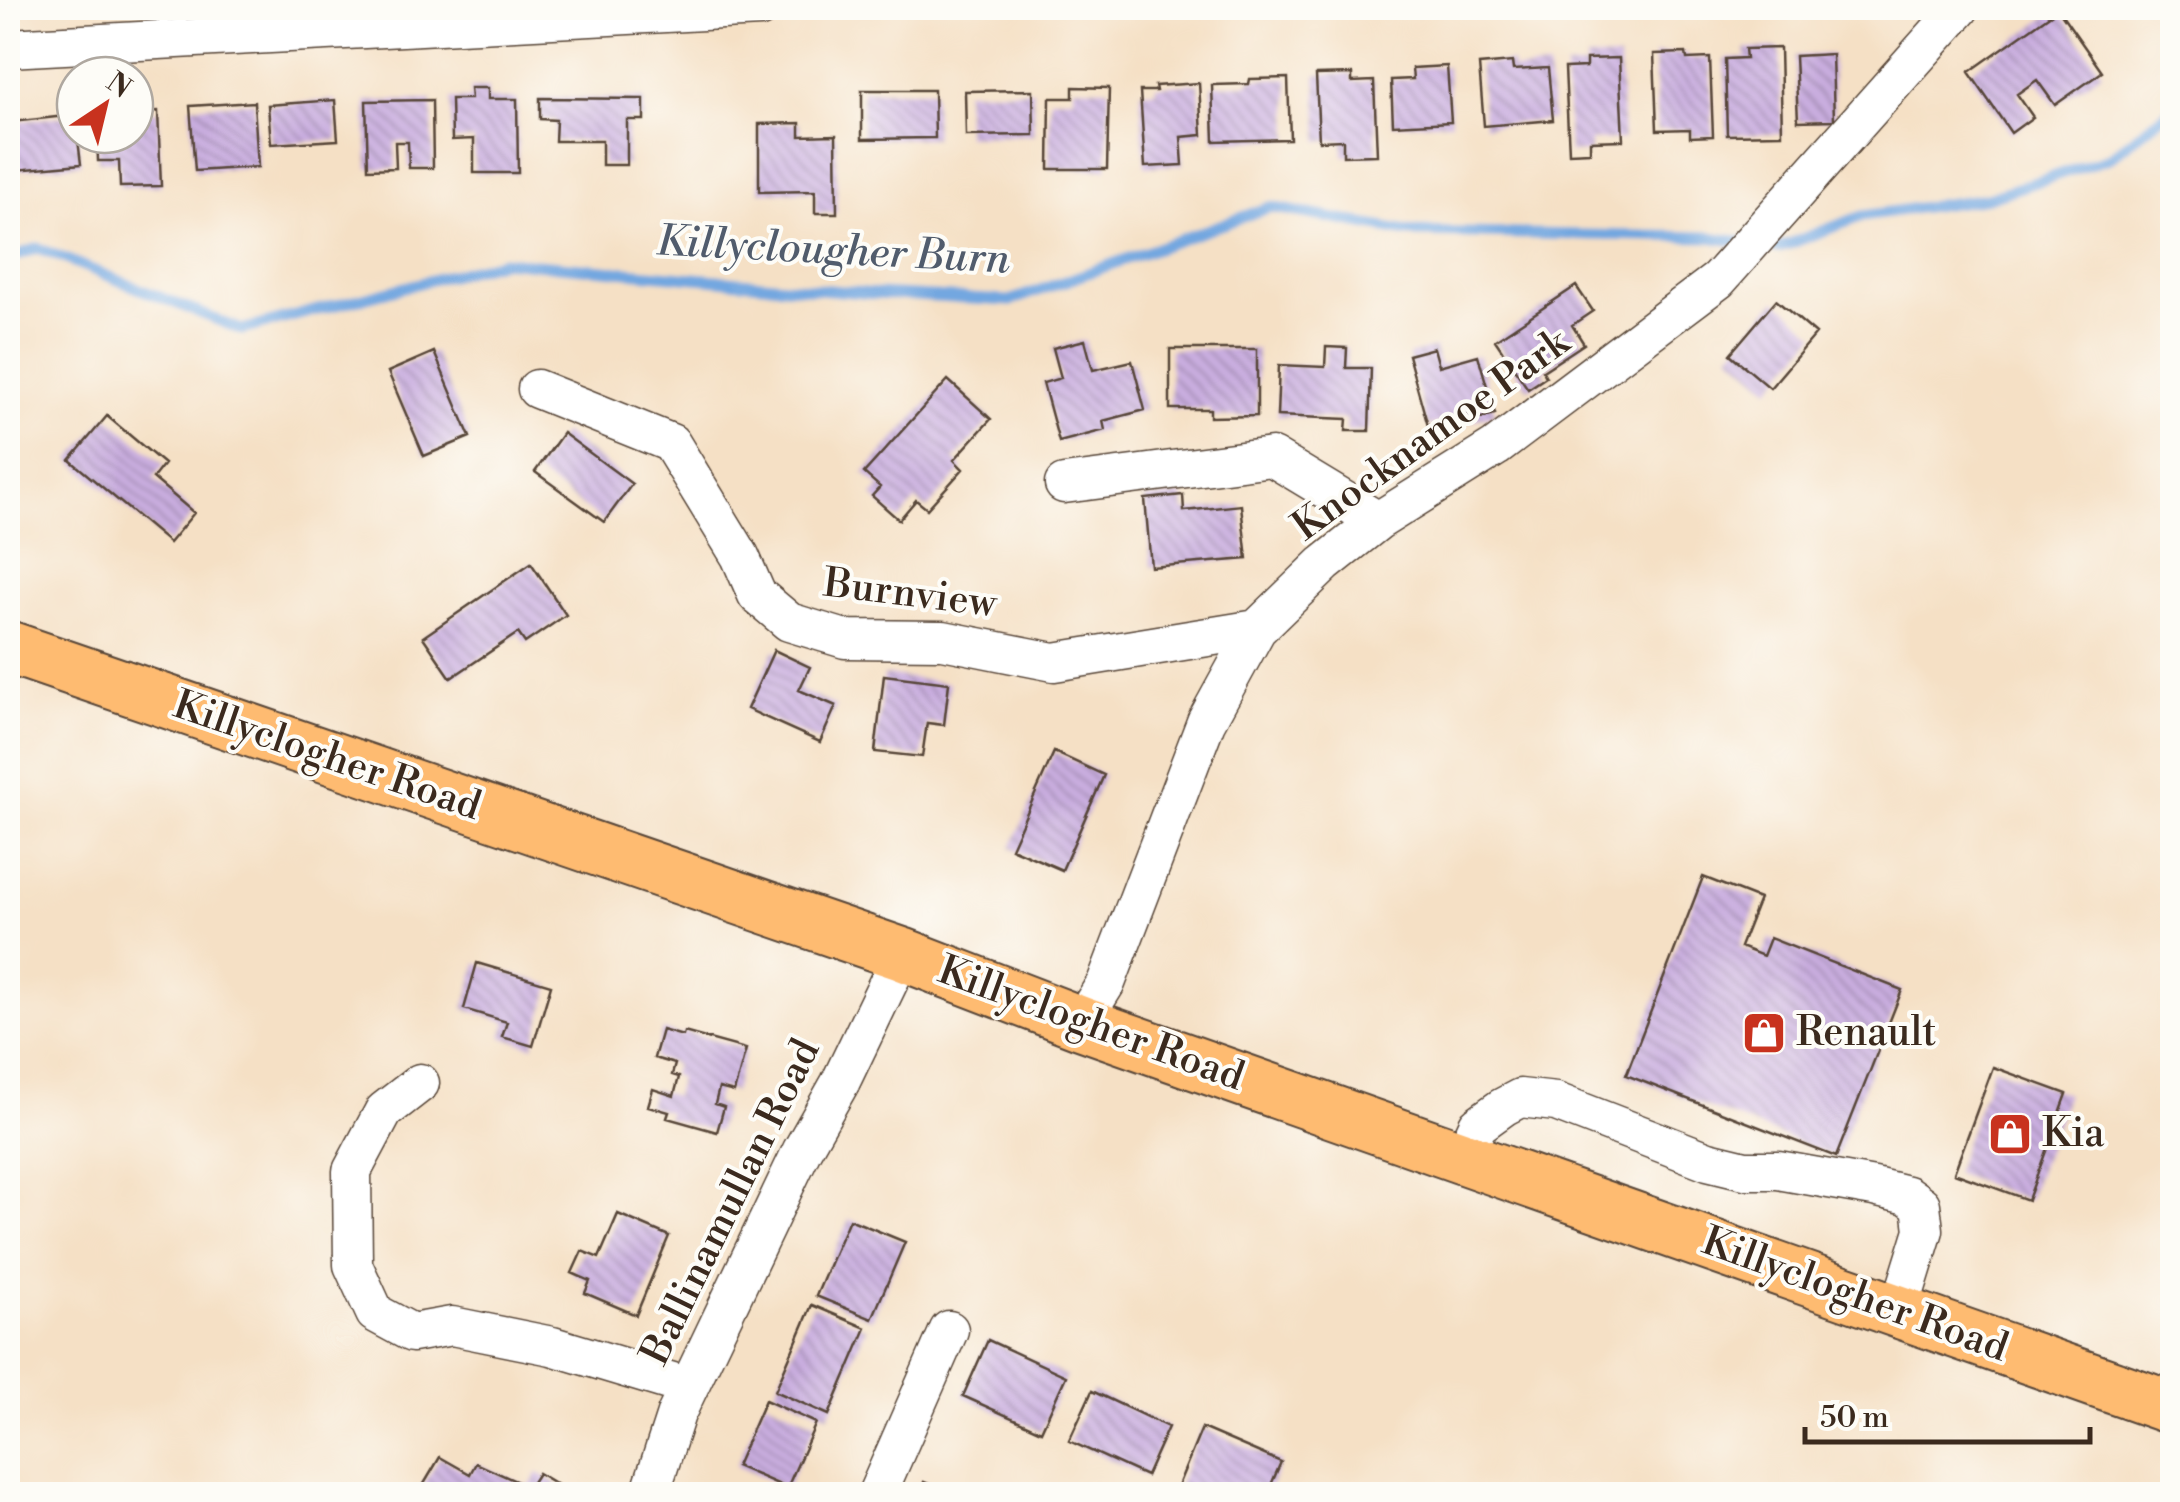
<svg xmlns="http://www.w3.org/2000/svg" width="2180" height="1502" viewBox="0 0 2180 1502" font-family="'Libre Bodoni',serif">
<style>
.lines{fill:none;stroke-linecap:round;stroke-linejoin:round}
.stream{stroke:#73a7e0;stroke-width:11}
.building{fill:url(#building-back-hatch)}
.minor-casing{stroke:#574537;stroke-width:41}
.highway-casing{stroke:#574537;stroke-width:56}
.minor{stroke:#fff;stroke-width:38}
.highway{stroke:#febb71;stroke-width:52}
.labels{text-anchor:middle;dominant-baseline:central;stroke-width:8;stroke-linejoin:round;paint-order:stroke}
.street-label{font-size:40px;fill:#3b2a1e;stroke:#fdfcf7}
.poi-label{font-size:40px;fill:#3b2a1e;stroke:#fdfcf7;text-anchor:start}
.water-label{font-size:42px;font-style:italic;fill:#515c6c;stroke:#fdfcf7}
</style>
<defs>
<pattern id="building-back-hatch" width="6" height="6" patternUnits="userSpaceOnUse" patternTransform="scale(2.5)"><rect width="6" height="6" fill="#c9addf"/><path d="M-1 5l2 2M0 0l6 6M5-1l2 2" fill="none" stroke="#a48db4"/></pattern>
</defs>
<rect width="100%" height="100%" fill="#fdfcf7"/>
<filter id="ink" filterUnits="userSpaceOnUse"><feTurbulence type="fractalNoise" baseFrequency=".01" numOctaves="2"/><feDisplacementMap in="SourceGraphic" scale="20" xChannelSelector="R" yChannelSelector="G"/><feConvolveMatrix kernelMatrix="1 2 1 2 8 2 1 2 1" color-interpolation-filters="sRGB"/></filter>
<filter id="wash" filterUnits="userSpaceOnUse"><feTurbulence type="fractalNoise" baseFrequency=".0048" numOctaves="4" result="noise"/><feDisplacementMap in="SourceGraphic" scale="40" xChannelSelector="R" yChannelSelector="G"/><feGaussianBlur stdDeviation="2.25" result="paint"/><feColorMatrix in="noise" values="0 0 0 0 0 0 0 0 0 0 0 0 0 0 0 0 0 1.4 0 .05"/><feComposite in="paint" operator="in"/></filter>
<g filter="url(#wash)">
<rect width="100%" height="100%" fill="#f5e0c5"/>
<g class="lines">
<path class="stream" d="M1759 245 1779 248 1862 216 1987 198 2109 158 2172 108
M8 259 38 248 242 330 503 261 875 294 1010 301 1270 207 1407 232 1710 237 1741 242"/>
</g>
<g id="blocks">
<path class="building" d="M2058 9 2102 72 2055 105 2037 80 2017 94 2033 117 2011 133 1969 72Z
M1780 48 1782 134 1727 135 1725 59 1746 58 1745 49Z
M1686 53 1687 59 1710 58 1713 136 1690 137V129L1657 130 1654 54Z
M1832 54 1834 120 1798 121 1795 56Z
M1619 58 1623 140 1590 141V152L1569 153 1565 68 1586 67V59Z
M1512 62 1513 70 1548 68 1553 120 1484 126 1479 65Z
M1447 66 1451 122 1393 125 1391 80 1413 79 1412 68Z
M1352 74V82L1374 81 1377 155 1343 156V140L1319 141 1316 75Z
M1288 78 1290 139 1214 141 1212 85 1249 84 1250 79Z
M1199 83 1202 135 1181 137 1183 165 1145 167 1140 91H1156L1155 86Z
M1073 87 1109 88 1107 169H1049L1050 98H1073Z
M470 88H488V99H517L518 173H474V139L452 140 451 99H471Z
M862 90H934L935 138 862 139Z
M1033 90 1034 135 966 136 965 91Z
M540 98 644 99V120H627V165H602V141H555L556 120 540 119Z
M335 100 338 140 271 144 268 105Z
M432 100 433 168H409L408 142H395L396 168 368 169 366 101Z
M254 102 258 167 195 171 190 106Z
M158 111 161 186 120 187 119 161H98L97 135H135V112Z
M75 115 81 164 16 170 11 122Z
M800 123V136L836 135 837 213H815V191L759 192V124Z
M1576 286 1593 311 1572 325 1584 344 1543 371 1546 377 1528 389 1495 340Z
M1776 300 1816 334 1770 388 1730 354Z
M1085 340 1093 370 1132 361 1145 410 1103 421 1105 430 1059 442 1043 383 1061 378 1053 348Z
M1326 347 1347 348 1346 368H1371L1369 431H1346L1347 419 1277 416 1279 365 1325 367Z
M1434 348 1439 366 1478 355 1495 414 1468 422 1467 415 1428 426 1408 355Z
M1170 349H1257V416L1210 417V409H1170Z
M434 352 470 437 424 456 388 372Z
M948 380 991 419 954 460 963 469 927 509 916 500 899 520 872 496 880 487 864 473Z
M107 416 164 464 153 478 194 513 169 543 70 460Z
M563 433 632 484 604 522 535 472Z
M1183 495 1184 511 1241 505 1247 559 1151 567 1145 499Z
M531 563 566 615 525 643 518 633 451 678 423 637Z
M774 650 810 667 799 690 836 706 820 742 747 709Z
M884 675 949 683 944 725 927 723 922 757 875 752Z
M1054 752 1104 775 1062 870 1011 848Z
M1703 877 1759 899 1740 947 1763 956 1770 938 1902 990 1836 1157 1626 1075Z
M477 963 551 985 533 1046 502 1037 507 1022 464 1009Z
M662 1030 683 1036 684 1032 746 1049 734 1092 719 1088 715 1104 724 1107 717 1132 667 1118 669 1112 648 1106 653 1089 674 1096 679 1077 672 1075 675 1064 654 1058Z
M1993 1067 2067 1094 2028 1200 1954 1173Z
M618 1214 669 1236 636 1315 585 1293 590 1281 572 1273 582 1251 599 1258Z
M849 1219 905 1242 872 1319 816 1296Z
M812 1305 866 1328 829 1415 775 1391Z
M988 1340 1066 1376 1041 1431 963 1396Z
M1092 1391 1168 1427 1146 1476 1069 1441Z
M765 1400 816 1423 787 1488 736 1466Z
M1202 1428 1281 1462 1267 1494H1193L1177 1488Z
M440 1457 470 1474 476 1463 529 1487 538 1473 558 1485 552 1494H418Z
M924 1482 952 1494H919Z"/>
</g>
</g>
<g filter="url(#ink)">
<use href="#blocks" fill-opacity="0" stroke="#574537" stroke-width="2.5"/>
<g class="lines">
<g class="minor-casing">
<path id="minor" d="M8 48 760 8
M537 389 671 443 740 556 757 595 789 622 845 639 943 640 1054 662 1257 629
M1064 484 1272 457 1378 521
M1081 1023 1106 983 1206 722 1257 629 1324 564 1378 521 1496 447 1718 280 1960 8
M420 1083 384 1111 352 1171 353 1265 375 1313 412 1333 452 1326 552 1346 689 1387
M1463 1157 1478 1125 1503 1107 1520 1098 1556 1102 1708 1161 1745 1170H1778L1874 1187 1907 1195 1921 1205 1924 1230 1899 1311
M650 1494 676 1414 802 1150 840 1083 902 954
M877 1494 949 1330"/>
</g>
<g class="highway-casing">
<path id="highway" d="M8 647 902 954 1081 1023 2172 1408"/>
</g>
<use href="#minor" class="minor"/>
<use href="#highway" class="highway"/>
</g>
</g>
<defs>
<g id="shop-square" transform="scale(2.25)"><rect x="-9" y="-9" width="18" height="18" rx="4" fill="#c8321e" stroke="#fdfcf7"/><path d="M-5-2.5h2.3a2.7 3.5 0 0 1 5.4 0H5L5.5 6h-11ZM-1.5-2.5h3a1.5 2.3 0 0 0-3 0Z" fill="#fff"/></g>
</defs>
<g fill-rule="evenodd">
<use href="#shop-square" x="1764" y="1033"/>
<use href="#shop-square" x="2010" y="1134"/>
</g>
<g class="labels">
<g class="street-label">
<text transform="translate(1431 435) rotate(-36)">Knocknamoe Park</text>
<text transform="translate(910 594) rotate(7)">Burnview</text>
<text transform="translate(327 756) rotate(19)">Killyclogher Road</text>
<text transform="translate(1091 1024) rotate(20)">Killyclogher Road</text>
<text transform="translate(731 1202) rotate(-64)">Ballinamullan Road</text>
<text transform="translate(1855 1295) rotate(20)">Killyclogher Road</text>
</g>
<g class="poi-label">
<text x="1796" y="1033">Renault</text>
<text x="2042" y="1134">Kia</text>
</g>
<g class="water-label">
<text transform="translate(833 251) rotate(3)">Killyclougher Burn</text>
</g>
</g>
<rect width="2180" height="1502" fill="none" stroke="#fdfcf7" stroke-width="40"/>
<g transform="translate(105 105) rotate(35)"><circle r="48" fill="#fdfcf7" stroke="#afa8a0" stroke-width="2.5"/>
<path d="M0-8L18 38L0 25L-18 38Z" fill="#c8321e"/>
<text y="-15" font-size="28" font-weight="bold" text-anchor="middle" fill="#3b2a1e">N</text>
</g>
<path d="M1805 1427v15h285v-15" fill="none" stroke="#3b2a1e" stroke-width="5"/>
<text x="1820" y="1427" font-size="30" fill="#3b2a1e" stroke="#fdfcf7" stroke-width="8" paint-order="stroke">50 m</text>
</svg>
